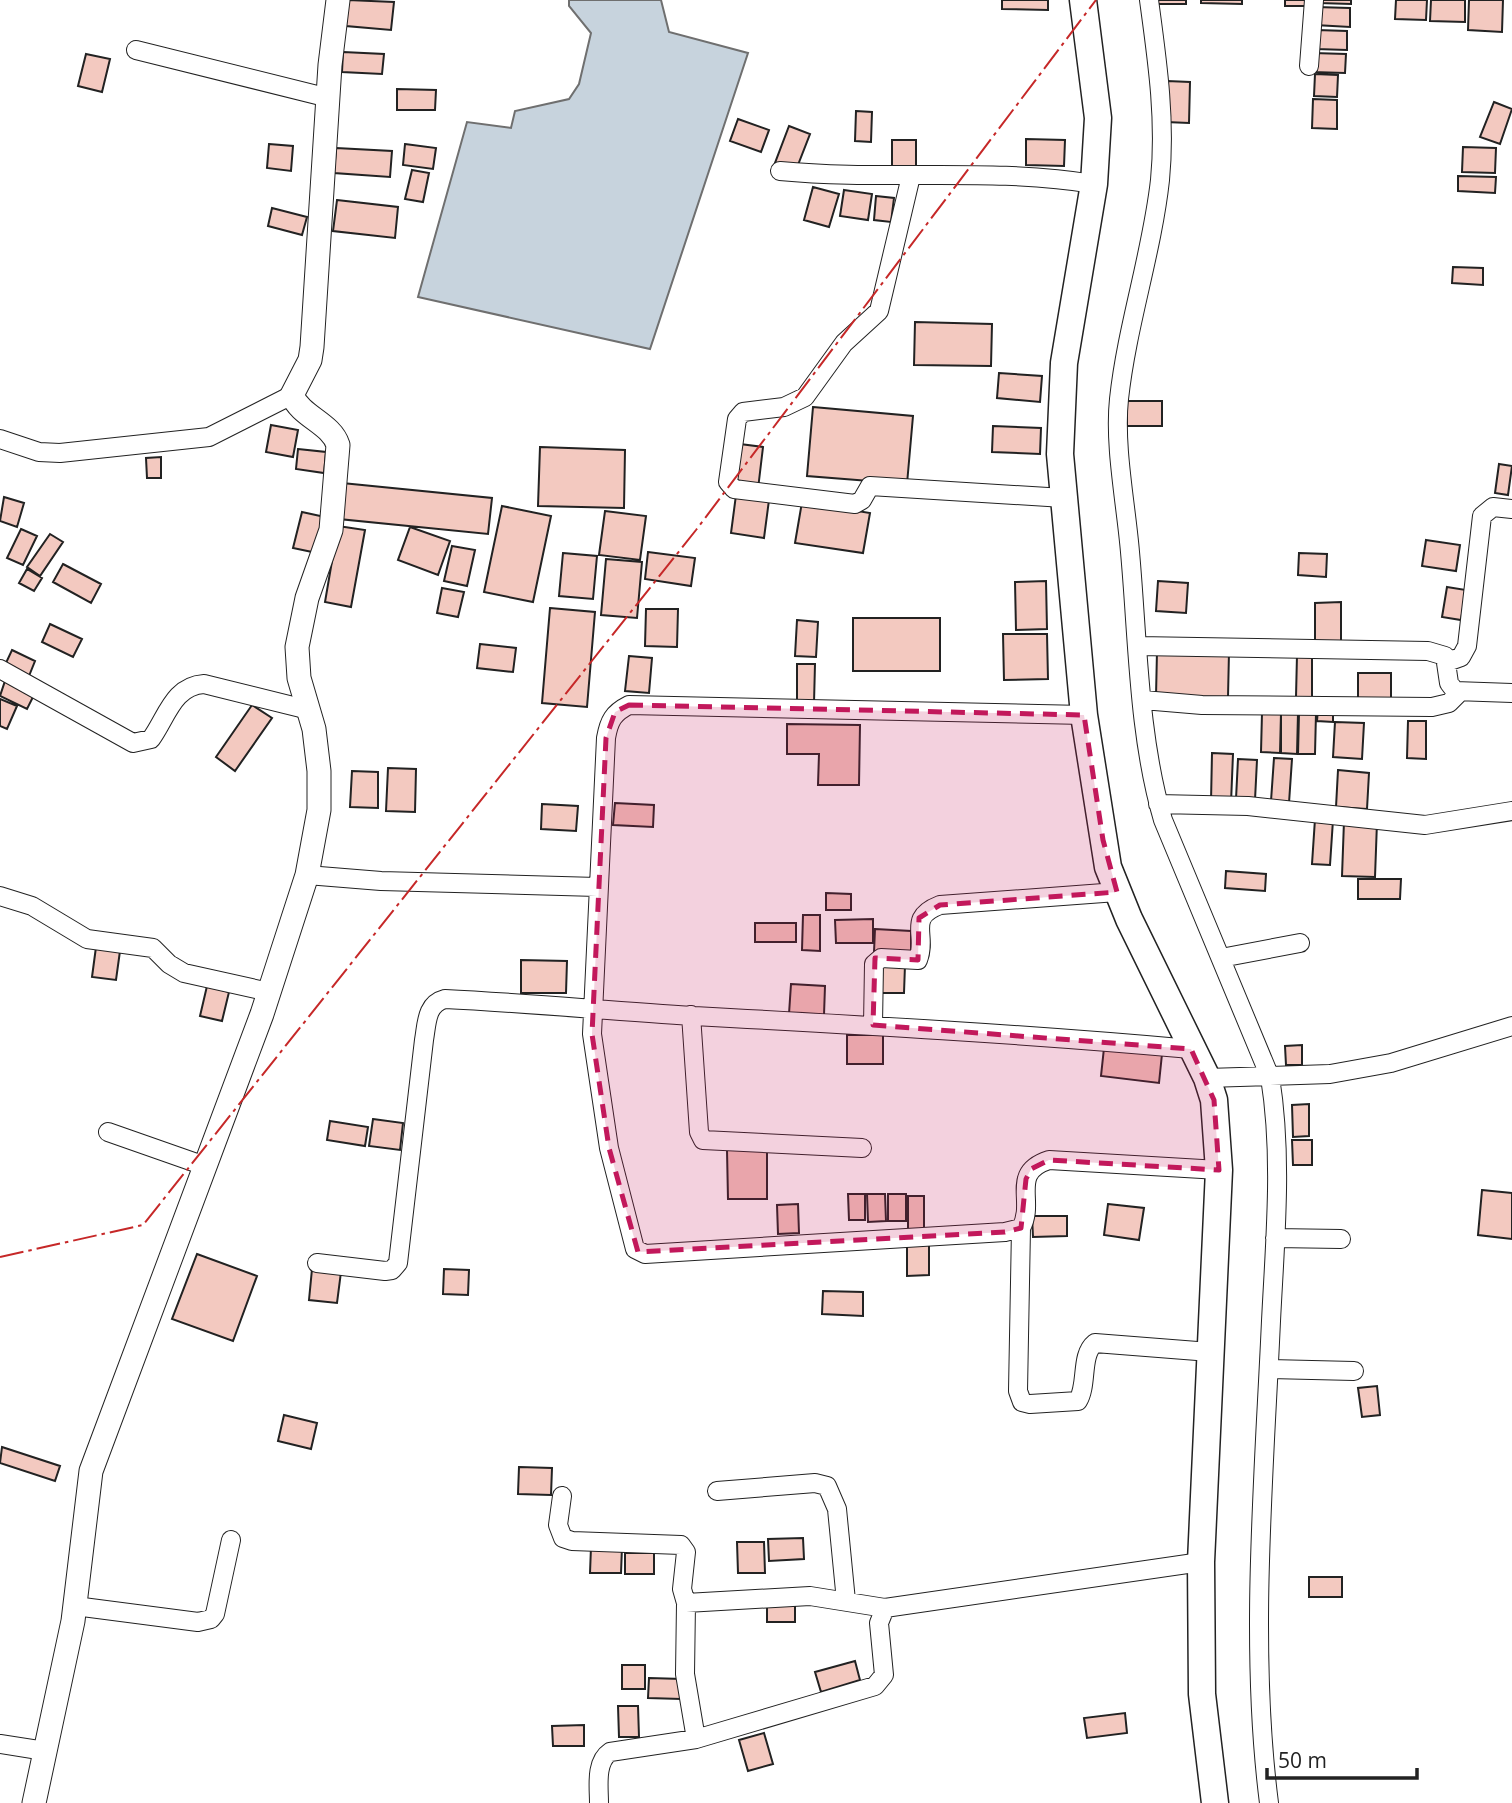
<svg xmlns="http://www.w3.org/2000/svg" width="1512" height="1803" viewBox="0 0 1512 1803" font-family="'Open Sans',sans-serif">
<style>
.water{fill:#c7d3dd;stroke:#6f6f6f;stroke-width:2}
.building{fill:#f3c9c0;stroke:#222;stroke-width:2}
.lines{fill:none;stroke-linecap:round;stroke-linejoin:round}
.minor-casing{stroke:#222;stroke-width:20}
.tertiary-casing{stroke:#222;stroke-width:25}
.secondary-casing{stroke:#222;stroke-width:29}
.minor{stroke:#fff;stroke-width:18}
.tertiary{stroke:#fff;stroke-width:23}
.secondary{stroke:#fff;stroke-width:26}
.power{stroke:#c62828;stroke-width:2;stroke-dasharray:24 5 3.5 5;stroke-linecap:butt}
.marked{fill:#c2185b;fill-opacity:0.2;stroke:#c2185b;stroke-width:5;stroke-dasharray:14 9;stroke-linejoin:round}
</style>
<rect width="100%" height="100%" fill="#fff"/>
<path class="water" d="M569 0H661L669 32 748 53 650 349 418 297 467 122 511 128 515 111 569 99 579 84 591 33 569 6Z"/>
<path class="building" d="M348 0 394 2 391 30 346 26Z
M1002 0H1048V10L1002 9Z
M1154 0H1186V4H1154Z
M1201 0H1242V4L1201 3Z
M1285 0H1312L1311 6H1285Z
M1319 0H1351V4L1319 3Z
M1396 0H1427L1426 20 1395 19Z
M1431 0H1465V22L1430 21Z
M1469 0H1503L1502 32 1468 30Z
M1316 7 1350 8V27L1315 25Z
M1317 30 1347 31V50L1316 49Z
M343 52 384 54 382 74 342 72Z
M1313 53 1346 54 1345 73 1312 72Z
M86 54 110 59 102 92 78 86Z
M1315 74 1338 75 1337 97 1314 96Z
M1167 81 1190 82 1189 123 1166 122Z
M397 89 436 90 435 110H397Z
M1313 99 1337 100V129L1312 128Z
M1494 102 1512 109 1500 144 1480 137Z
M856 111 872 112 871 142 855 141Z
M738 119 769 130 761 152 730 141Z
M789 126 810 134 796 170 775 163Z
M1026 139 1065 140 1064 166 1026 165Z
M892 140H916V169H892Z
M269 144 293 146 291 171 267 168Z
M405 144 436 148 433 169 403 165Z
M1463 147 1496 148 1495 173 1462 172Z
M336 148 392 151 390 177 334 173Z
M412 170 429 173 423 202 405 199Z
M1458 176 1496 177 1495 193 1458 191Z
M813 187 839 194 829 227 804 220Z
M844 190 872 194 868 220 840 216Z
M876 196 894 198 891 222 874 220Z
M337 200 398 207 395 238 333 231Z
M272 208 307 217 302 235 268 226Z
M1453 267 1483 268V285L1452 283Z
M915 322 992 324 991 366 914 365Z
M999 373 1042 376 1040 402 997 398Z
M1127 401H1162V426H1127Z
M813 407 913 416 907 484 807 476Z
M271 425 298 430 293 457 266 452Z
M993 426 1041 428 1040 454 992 452Z
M740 444 763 447 758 489 735 487Z
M540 447 625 450 624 508 538 506Z
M298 449 326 452 324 473 296 469Z
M161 457V478H147L146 458Z
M1499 464 1512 466 1508 495 1495 493Z
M342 483 492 498 488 534 339 519Z
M736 495 769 500 764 538 731 533Z
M4 497 24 503 17 527 0 521Z
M802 502 870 513 863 553 795 543Z
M502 506 551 516 533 602 484 592Z
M605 511 646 516 640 560 599 555Z
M302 512 325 517 317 553 293 548Z
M338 526 365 530 351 607 325 602Z
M410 527 450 541 438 575 398 560Z
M21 529 37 536 23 565 7 558Z
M50 534 63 542 40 576 27 567Z
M1426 540 1460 545 1456 571 1422 566Z
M452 546 475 550 467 586 444 581Z
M648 552 695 558 691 586 645 579Z
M563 553 597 556 593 599 559 596Z
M1299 553 1327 554 1326 577 1298 575Z
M606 559 642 562 637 618 601 615Z
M63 564 101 584 91 603 53 582Z
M27 569 42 578 34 591 19 583Z
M1046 581 1047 629 1016 630 1015 582Z
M1158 581 1188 583 1186 613 1156 611Z
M1447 587 1466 590 1461 620 1442 617Z
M442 588 464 592 458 617 437 613Z
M1341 602V643H1315V603Z
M550 608 595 612 587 707 542 703Z
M646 609H678L677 647 645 646Z
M853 618H940V671H853Z
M797 620 818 622 816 657 795 656Z
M50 624 82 639 73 657 42 642Z
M1003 634H1047L1048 679 1004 680Z
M480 644 516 648 513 672 477 668Z
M12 650 35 661 29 676 5 665Z
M1157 651 1229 652 1228 697 1156 696Z
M1297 655 1312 656V697H1296Z
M629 656 652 658 649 693 625 691Z
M797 664H815L814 703H797Z
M1358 673H1391V699H1358Z
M5 681 34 695 27 709 0 696Z
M0 699 17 706 7 729 0 726Z
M252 705 272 718 235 771 216 757Z
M1318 709 1333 710V722L1317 721Z
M1262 713H1281L1280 753 1261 752Z
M1281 713H1298L1297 754 1281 753Z
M1299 713H1316L1315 754H1298Z
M1408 721H1426V759L1407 758Z
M1335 722 1364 723 1362 759 1333 757Z
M787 724 860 725 859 785H818L819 754H787Z
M1212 753 1233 754 1231 803 1211 802Z
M1274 758 1292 759 1289 803 1271 801Z
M1238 759 1257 760 1255 800 1236 799Z
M388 768 416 769 415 812 386 811Z
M1338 770 1369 773 1367 809 1336 807Z
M352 771 378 772V808L350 807Z
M615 803 654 805 653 827 613 825Z
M542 804 578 806 576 831 541 829Z
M1315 819 1333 820 1330 865 1312 864Z
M1344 821 1377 822 1375 877 1342 876Z
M1226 871 1266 874 1265 891 1225 888Z
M1358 879H1401L1400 899H1358Z
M826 893 851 894V910H826Z
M803 915H820V951L802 950Z
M873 919V943H836L835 920Z
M755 923H796V942H755Z
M875 929 911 931V954L874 952Z
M96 947 120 951 116 980 92 977Z
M521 960 567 961 566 993H521Z
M876 964 905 965 904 993H875Z
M791 984 825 986 824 1015 789 1014Z
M207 986 229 992 222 1021 200 1016Z
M847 1035H883V1064H847Z
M1302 1045V1065H1286L1285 1046Z
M1104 1048 1162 1054 1159 1083 1101 1076Z
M1309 1104V1136L1293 1137 1292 1105Z
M373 1119 403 1123 400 1150 369 1146Z
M330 1121 368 1127 365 1146 327 1140Z
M1292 1140H1312V1165H1293Z
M727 1150H767V1199H728Z
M1482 1190 1512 1193V1239L1478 1235Z
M848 1194H865V1220H849Z
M867 1194H885L886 1221 868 1222Z
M888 1194H906V1221H888Z
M908 1196H924V1229H908Z
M798 1204 799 1233 778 1234 777 1205Z
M1108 1204 1144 1208 1139 1240 1104 1235Z
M1032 1216H1067V1236L1033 1237Z
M929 1241V1275L907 1276V1242Z
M197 1254 257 1276 233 1341 172 1319Z
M312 1269 341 1272 337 1303 309 1300Z
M444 1269 469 1270 468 1295 443 1294Z
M823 1291 863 1292V1316L822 1314Z
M1377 1386 1380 1415 1362 1417 1358 1388Z
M284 1415 317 1423 311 1449 278 1441Z
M2 1447 60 1466 55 1481 0 1463Z
M519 1467 552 1468 551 1495 518 1494Z
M803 1538 804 1559 769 1561 768 1539Z
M737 1542H764L765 1573H738Z
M591 1547H622L621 1573H590Z
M625 1553H654V1574H625Z
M1309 1577H1342V1597H1309Z
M767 1603H795V1622H767Z
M855 1661 860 1680 821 1692 815 1672Z
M622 1665H645V1689H622Z
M649 1678 682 1679 681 1699 648 1698Z
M618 1706H638L639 1737H619Z
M1125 1713 1127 1733 1087 1738 1084 1718Z
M584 1725V1746H553L552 1726Z
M764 1733 773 1764 748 1771 739 1740Z"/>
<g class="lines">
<g class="minor-casing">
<path id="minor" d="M1149 0C1157 59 1166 119 1160 180 1152 253 1127 325 1119 399 1114 446 1126 504 1130 552 1138 640 1138 735 1163 820L1270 1077C1283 1157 1275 1240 1271 1321 1264 1477 1249 1648 1269 1803
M136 50 329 98
M1309 66 1314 0
M780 171C885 181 990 167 1094 184
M911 176 879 311 844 343 805 397 784 407 743 412 737 419 728 482 734 489 855 504 862 500 870 486 1064 498
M0 439 39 452 60 453 209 437 292 395
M1138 646 1428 651 1445 656 1449 683 1455 691 1512 693
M1447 662 1461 657 1467 646 1482 516 1493 507 1512 509
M0 669 133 743 151 739C167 717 173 686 204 684L309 710
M1143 700 1202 705 1432 707 1449 703 1460 692
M1084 715 629 705C613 713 609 721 606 738L592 1034 609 1148 635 1249 645 1254 1005 1232 1021 1228C1036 1201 1009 1173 1049 1160L1219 1170
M1158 804 1248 806 1425 825 1512 811
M307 875 381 881 597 887
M0 896 32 906 87 939 153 948 169 964 184 973 269 992
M1221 958 1300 943
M691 1015 699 1132 703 1140 862 1148
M873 1025 874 964 881 958 918 960C928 935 906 918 940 905L1117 892
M1207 1078 1330 1074 1391 1063 1512 1026
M108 1132 205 1166
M1021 1228 1018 1391 1022 1402 1030 1404 1078 1401C1088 1384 1080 1355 1095 1343L1210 1352
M1275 1238 1341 1239
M317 1263 385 1271 392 1270 398 1263 424 1040C427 1023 426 1004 445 999 528 1003 611 1011 694 1016 860 1025 1025 1034 1191 1049
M1269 1369 1354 1371
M717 1491 815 1483 827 1486 837 1509 846 1601
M562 1496 558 1525 563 1538 572 1541 681 1545 686 1552 682 1589 686 1603 810 1596 885 1608
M686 1603 685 1674 696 1739
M75 1606 198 1622 211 1619 215 1614 231 1540
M0 1744 45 1751
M599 1803C599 1787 595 1762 610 1752L696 1739 875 1686 884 1675 879 1623 885 1608 1201 1562"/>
</g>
<g class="tertiary-casing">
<path id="tertiary" d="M34 1803 73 1621 91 1471 262 1014 307 875 319 810V771L314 729 299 678 297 647 307 598 331 530 338 445C331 423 301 417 292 395L310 360 312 347 330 65 338 0"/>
</g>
<g class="secondary-casing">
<path id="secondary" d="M1083 0 1098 118 1094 184 1064 363 1060 454 1084 715 1108 867 1129 919 1207 1078 1214 1100 1219 1170 1201 1562 1202 1694 1215 1803"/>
</g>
<use href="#minor" class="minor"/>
<use href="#tertiary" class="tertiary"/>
<use href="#secondary" class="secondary"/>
<path class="power" d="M0 1257 143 1225 696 530 1096 0"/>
</g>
<path class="marked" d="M629 705 1084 715 1103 840 1117 892 940 905 919 918 918 960 875 958 873 1025 1191 1049 1214 1100 1219 1170 1049 1160 1031 1169 1026 1179 1021 1228 1005 1232 638 1252 609 1148 592 1034 606 738 615 712Z"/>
<path d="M1267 1768v10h150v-10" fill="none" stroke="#222222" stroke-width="3.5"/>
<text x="1278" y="1768" font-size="21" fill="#222222" stroke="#ffffff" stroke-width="5" paint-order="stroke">50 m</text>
</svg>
